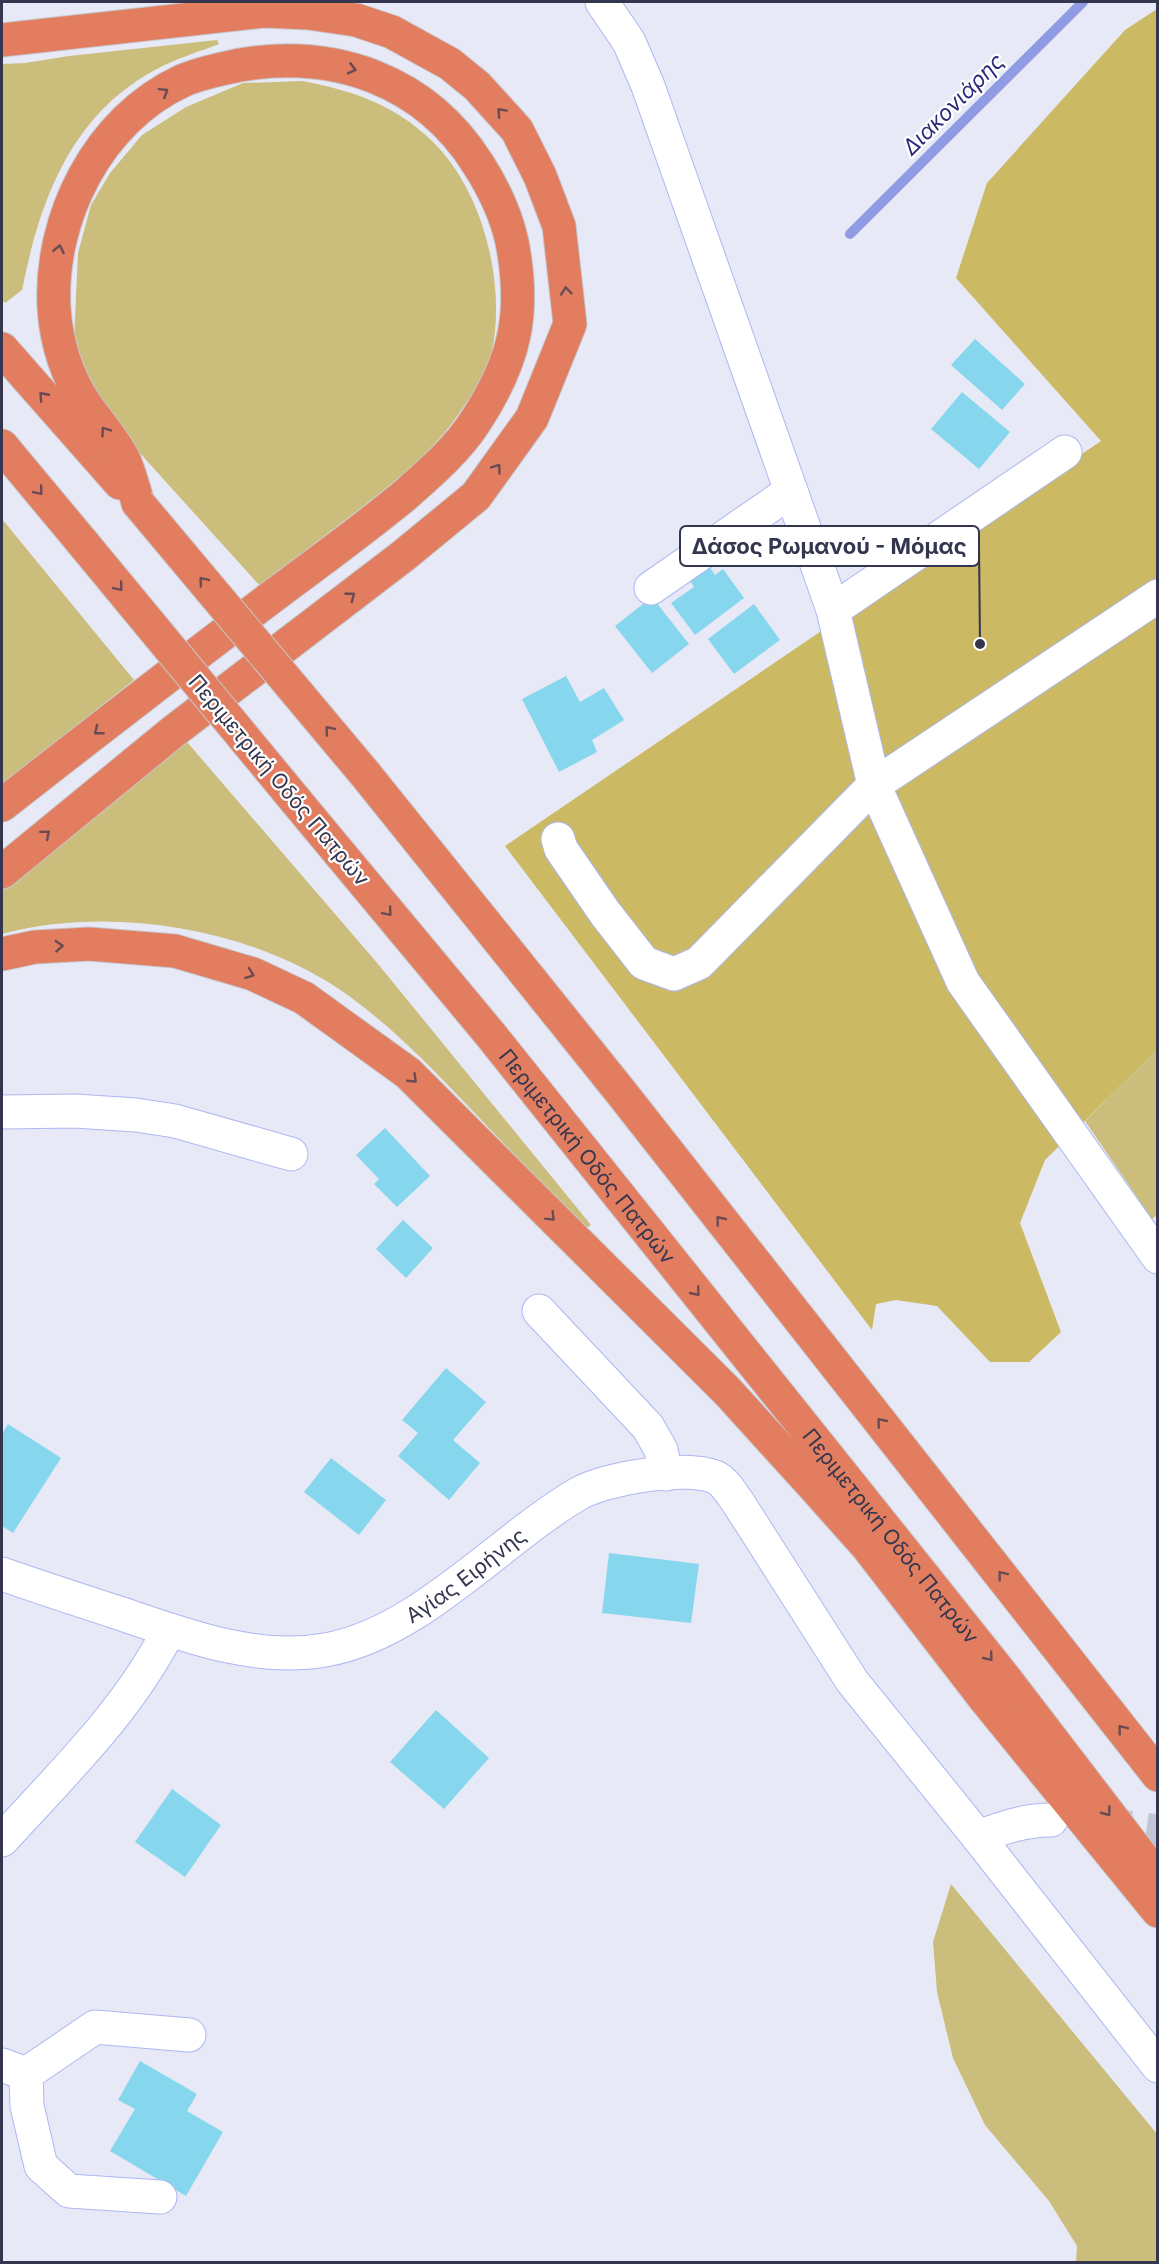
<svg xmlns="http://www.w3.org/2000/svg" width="1159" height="2264" viewBox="0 0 1159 2264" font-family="Inter,sans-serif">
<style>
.green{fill:#cbbd7b}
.forest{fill:#cbb964}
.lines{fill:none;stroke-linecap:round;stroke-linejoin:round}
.stream{stroke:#919be4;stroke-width:10}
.building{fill:#86d7ed}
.minor-tunnel{stroke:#c3c5d4;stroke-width:33;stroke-dasharray:33 16;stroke-linecap:butt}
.minor-casing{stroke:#adb7f2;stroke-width:35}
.highway-casing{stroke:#c6c7cd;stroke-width:35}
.minor{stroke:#fff;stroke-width:33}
.highway{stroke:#e27d5f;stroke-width:33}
.highway-bridge-casing{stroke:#c6c7cd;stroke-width:35;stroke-linecap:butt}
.highway-bridge{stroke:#e27d5f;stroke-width:33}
.oneway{stroke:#684b53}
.labels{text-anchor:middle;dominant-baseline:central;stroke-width:4.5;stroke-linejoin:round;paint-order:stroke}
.street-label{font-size:21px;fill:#33364e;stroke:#fff}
.water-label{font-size:22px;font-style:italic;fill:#2a287c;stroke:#fff}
.leader{fill:none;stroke:#33364e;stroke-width:2}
.callout-dot{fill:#33364e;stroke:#fff;stroke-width:2}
.callout{fill:#fff;stroke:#33364e;stroke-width:2}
.callout-label{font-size:22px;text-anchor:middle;font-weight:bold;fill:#33364e}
</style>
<rect width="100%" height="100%" fill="#e7e9f6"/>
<path class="green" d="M217 40 219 44C198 52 175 59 155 70 70 116 40 201 22 290L5 303 2 300V64L25 63 69 56Z
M303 81C353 91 394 104 432 141 483 190 506 283 492 351 487 374 471 396 458 415 431 454 394 482 357 511 324 536 292 561 260 586L129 441 85 374 74 341 78 253 91 205 110 173 142 135 186 107 243 83Z
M2 519 134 680 2 784Z
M187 742 378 964 591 1225 586 1228C553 1195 520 1161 488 1127 445 1082 403 1036 353 999 260 929 113 904 2 934V888Z
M1157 1050 1158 1214 1152 1219 1085 1121Z
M951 1884 1157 2134V2262H1076L1077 2246 1049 2201 985 2125 953 2058 937 1992 933 1942Z"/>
<path class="forest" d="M1157 9V1050L1045 1160 1020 1223 1061 1332 1029 1362H990L937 1306 896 1300 876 1304 872 1330 505 846 1101 441 956 278 987 183 1125 30Z"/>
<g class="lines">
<path class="stream" d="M850 234 1083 2"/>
</g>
<path class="building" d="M975 339 1025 384 1002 410 951 365Z
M962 392 1010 432 979 469 931 429Z
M707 563 715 575 723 569 744 598 695 635 671 603 694 587 688 578Z
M652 597 689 644 652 673 615 626Z
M754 604 780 640 734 674 708 639Z
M566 676 580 702 604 688 624 720 592 740 597 752 559 772 522 699Z
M385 1128 430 1176 397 1207 374 1184 379 1179 356 1155Z
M403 1220 433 1248 406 1278 376 1249Z
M446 1368 486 1402 453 1440 480 1463 449 1500 398 1456 418 1433 402 1420Z
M8 1424 61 1458 13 1533 2 1526V1434Z
M331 1458 386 1500 359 1535 304 1492Z
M609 1553 699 1564 691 1623 602 1613Z
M436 1710 489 1758 444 1809 390 1762Z
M172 1789 221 1825 185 1877 135 1842Z
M140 2061 197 2094 187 2111 223 2132 186 2196 110 2151 135 2109 118 2100Z"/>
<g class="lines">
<path class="minor-tunnel" d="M1098 1823 1158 1831"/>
<g class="minor-casing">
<g id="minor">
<path d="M602 2 629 42 648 86 833 610 874 785 963 982 1158 1257"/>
<path d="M651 588 791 491"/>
<path d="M833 610 1065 452"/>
<path d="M558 839 561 849 605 913 644 963 674 974 699 963 874 785 1158 596"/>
<path d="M2 1112 75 1111 136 1115 175 1121 291 1154"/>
<path d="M539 1311 648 1427 661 1450 666 1474"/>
<path id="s1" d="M2 1574C42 1588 82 1601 122 1614 187 1636 256 1662 325 1650 419 1634 498 1541 578 1494 605 1478 686 1465 715 1477 726 1482 732 1495 739 1504L852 1681 978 1837 1158 2066"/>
<path d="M978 1837C1002 1828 1025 1820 1051 1820"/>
<path d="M2 1840C62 1774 128 1711 169 1630"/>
<path d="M2 2065 26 2074 95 2027 189 2035"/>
<path d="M26 2074 27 2106 41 2166 69 2191 160 2197"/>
</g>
</g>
<g class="highway-casing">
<g id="highway">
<path d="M2 40 264 11 308 13 356 20 392 32 450 64 477 86 517 130 540 176 559 226 570 324 532 418 476 496 403 556 174 731 2 872"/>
<path d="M2 349 120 483"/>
<path d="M2 446 82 542"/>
<path d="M366 775 620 1091 1158 1775"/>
<path d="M2 805C94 733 187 661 281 590 323 559 364 529 404 496 429 474 457 450 475 422 515 361 526 314 512 242 506 214 494 189 478 164 425 80 335 49 240 65 221 69 199 73 182 81 98 120 49 218 54 308 56 342 67 377 86 405 99 424 115 441 125 462 130 475 134 489 138 503"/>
<path id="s2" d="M311 819 490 1034 925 1578 1007 1681 1151 1869"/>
<path d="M2 954 35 947 89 944 175 951 253 974 304 998 408 1073 728 1392 817 1490 867 1546 985 1699 1158 1911"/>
</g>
</g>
<use href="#minor" class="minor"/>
<use href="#highway" class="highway"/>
<g class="highway-bridge-casing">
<path id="highway-bridge" d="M138 503 366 775
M82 542 311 819"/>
</g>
<use href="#highway-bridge" class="highway-bridge"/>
</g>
<defs><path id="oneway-chevron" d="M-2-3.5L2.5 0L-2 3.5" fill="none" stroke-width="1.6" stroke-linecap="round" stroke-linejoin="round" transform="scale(1.5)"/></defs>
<g class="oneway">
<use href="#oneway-chevron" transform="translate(352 69) rotate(14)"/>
<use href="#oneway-chevron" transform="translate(164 92) rotate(-32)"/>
<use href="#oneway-chevron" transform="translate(501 112) rotate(-133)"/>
<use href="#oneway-chevron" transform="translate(59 249) rotate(-79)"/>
<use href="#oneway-chevron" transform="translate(566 291) rotate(-96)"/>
<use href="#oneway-chevron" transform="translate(43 396) rotate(-132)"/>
<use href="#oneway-chevron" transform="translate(105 431) rotate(-125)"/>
<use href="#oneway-chevron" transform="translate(497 468) rotate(-54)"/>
<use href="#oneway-chevron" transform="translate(39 491) rotate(50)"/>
<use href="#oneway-chevron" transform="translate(203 581) rotate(-130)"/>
<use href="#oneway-chevron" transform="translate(119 587) rotate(50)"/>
<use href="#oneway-chevron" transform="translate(351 596) rotate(-38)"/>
<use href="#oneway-chevron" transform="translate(329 730) rotate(-130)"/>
<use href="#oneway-chevron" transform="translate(98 731) rotate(142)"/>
<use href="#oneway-chevron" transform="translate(46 834) rotate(-40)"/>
<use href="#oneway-chevron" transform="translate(388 912) rotate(50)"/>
<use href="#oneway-chevron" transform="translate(59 946) rotate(-4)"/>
<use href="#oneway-chevron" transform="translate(250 974) rotate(20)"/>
<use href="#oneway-chevron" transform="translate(413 1079) rotate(44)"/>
<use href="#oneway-chevron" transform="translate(551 1217) rotate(45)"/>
<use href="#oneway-chevron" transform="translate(720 1220) rotate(-128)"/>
<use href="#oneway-chevron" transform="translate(696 1292) rotate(51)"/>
<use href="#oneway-chevron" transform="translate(881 1422) rotate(-129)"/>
<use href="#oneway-chevron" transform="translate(1002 1575) rotate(-128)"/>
<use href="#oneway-chevron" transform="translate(989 1657) rotate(51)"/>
<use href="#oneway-chevron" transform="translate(1122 1729) rotate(-128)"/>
<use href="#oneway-chevron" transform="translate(1107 1812) rotate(53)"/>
</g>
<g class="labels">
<g class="street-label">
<text transform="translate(279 780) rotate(50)">Περιμετρική Οδός Πατρών</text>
<text stroke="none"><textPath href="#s2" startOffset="436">Περιμετρική Οδός Πατρών</textPath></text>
<text stroke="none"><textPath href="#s2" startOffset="922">Περιμετρική Οδός Πατρών</textPath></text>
<text stroke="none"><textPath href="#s1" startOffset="496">Αγίας Ειρήνης</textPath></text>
</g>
<g class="water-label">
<text transform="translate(953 104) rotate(-45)">Διακονιάρης</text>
</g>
</g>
<path class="leader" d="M980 644L979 546"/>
<circle class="callout-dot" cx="980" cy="644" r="6"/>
<rect class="callout" x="680" y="526" width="299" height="40" rx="6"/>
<g class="callout-label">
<text x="829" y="554">Δάσος Ρωμανού - Μόμας</text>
</g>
<rect width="1159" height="2264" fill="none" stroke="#33364e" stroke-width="6"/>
</svg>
